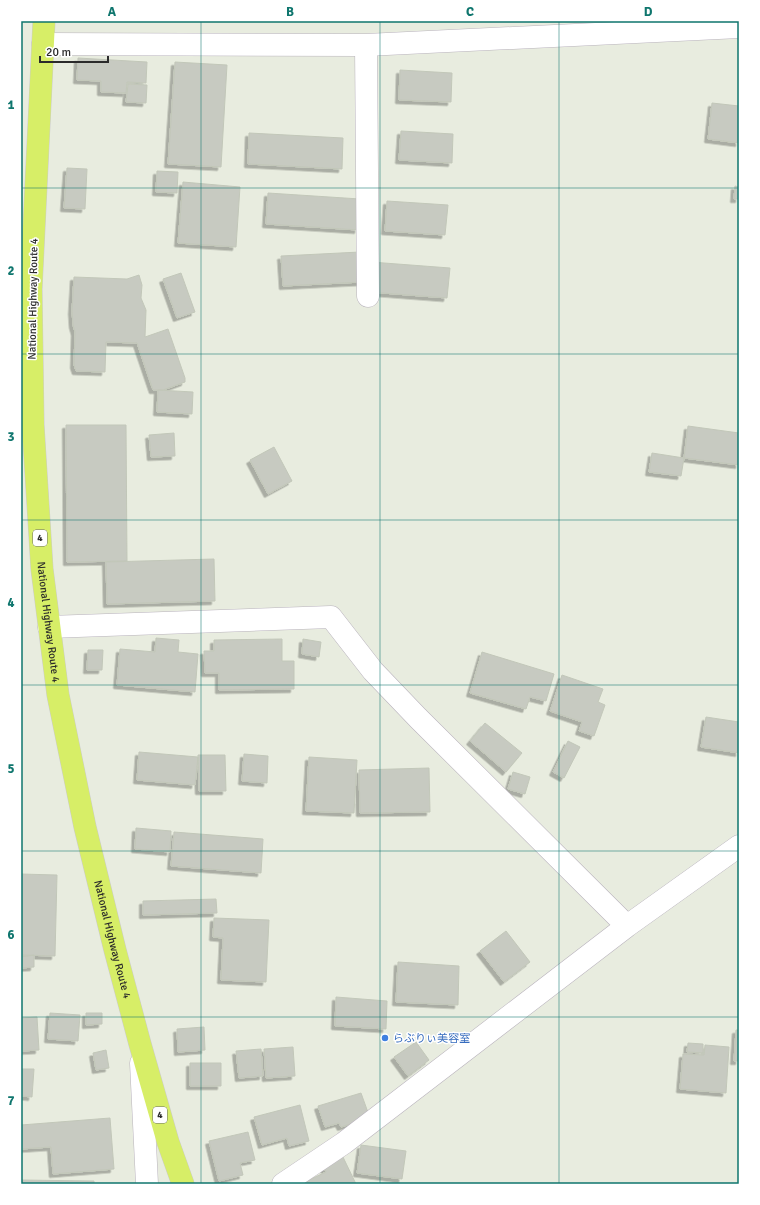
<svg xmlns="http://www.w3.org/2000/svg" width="760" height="1205" viewBox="0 0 760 1205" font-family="Signika,'Noto Sans JP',sans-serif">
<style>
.building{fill:#c7cac1;stroke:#c2c7b9;filter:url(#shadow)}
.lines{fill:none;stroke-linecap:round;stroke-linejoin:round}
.minor-casing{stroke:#b9b3bd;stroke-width:23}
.highway-casing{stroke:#ccc;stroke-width:23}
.minor{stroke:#fff;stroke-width:22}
.highway{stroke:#d7ee67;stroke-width:22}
.grid{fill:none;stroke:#0f766e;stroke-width:1;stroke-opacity:0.55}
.shop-dot{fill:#3f7fe0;stroke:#fff;stroke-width:1.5}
.labels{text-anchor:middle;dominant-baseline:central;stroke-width:3;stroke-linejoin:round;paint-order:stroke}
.shield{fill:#fff;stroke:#6b6b6b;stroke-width:1}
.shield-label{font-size:10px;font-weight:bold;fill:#2b2b2b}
.street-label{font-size:11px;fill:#2b2b2b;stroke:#fff}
.shop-label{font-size:11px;fill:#366cbe;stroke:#fff;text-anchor:start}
.neatline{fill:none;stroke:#0f766e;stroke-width:1.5}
.grid-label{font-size:13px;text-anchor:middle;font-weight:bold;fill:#0f766e}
</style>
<defs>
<filter id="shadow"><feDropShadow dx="-3.5" dy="3.5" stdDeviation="0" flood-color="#0004"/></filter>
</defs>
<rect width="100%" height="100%" fill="#e8ecdf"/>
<path class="building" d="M78 58 147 62 146 83 127 82 126 93 101 92V81L77 80Z
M175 62 227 65 221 167 168 164Z
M400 70 452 73 451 102 399 100Z
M128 84 147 85 146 103 126 102Z
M712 103 739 106V143L708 139Z
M401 131 453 134 452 163 399 160Z
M249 133 343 138 342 169 248 164Z
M67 168 87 169 85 209 64 208Z
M157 171 178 172 177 193 156 192Z
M183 182 240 187 236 247 178 243Z
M735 186 739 187V199H734Z
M268 193 360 199 358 230 266 224Z
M387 201 448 205 445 235 385 231Z
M360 252 362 282 283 286 281 256Z
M371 262 450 268 447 298 369 292Z
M181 273 195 312 177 318 163 279Z
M139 275 142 285 141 298 146 310 145 337 168 329 185 378V382L163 390H153L137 343 106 342 105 372 76 371 74 365 75 332 73 325 72 311 74 277 127 279Z
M158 390 193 392 192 414 157 412Z
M66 425H126L127 561 67 562Z
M688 426 739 433V465L684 458Z
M174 433 175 456 151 457 149 435Z
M274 447 292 481 268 494 250 460Z
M652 453 684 458 681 476 649 472Z
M214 559 215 601 107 604 106 562Z
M156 638 179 640 178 652 198 654 195 692 117 685 120 649 155 652Z
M282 639V661H294V689L219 690V673H205L204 651H214V640Z
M303 639 321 642 319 657 302 654Z
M88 650H103L102 670H87Z
M482 652 554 674 546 701 530 697 526 709 470 693Z
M562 675 603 689 598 702 605 705 594 736 579 731 582 722 550 711Z
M706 717 739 722V753L701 747Z
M485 723 522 753 506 772 470 741Z
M568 741 580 747 564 778 553 772Z
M139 752 198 757 195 785 137 780Z
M244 754 268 756 267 783 242 781Z
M198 755H225L226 791H199Z
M309 757 357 760 354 813 306 811Z
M429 768 430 812 360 813 359 770Z
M513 772 530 777 525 794 508 789Z
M136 828 171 831 170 852 135 849Z
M174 832 263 839 261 873 171 866Z
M21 874 57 875 55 956 21 955Z
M216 899 217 913 143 915V901Z
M214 918 269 920 266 982 221 980 223 938 213 937Z
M506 931 530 962 504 982 480 951Z
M34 955V967L21 968V957Z
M398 962 459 966 458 1005 396 1002Z
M336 997 387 1001 386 1029 335 1026Z
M50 1013 80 1015 78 1041 48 1039Z
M86 1013H102V1024L86 1025Z
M37 1017 39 1050 21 1051V1018Z
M204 1027 205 1050 178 1052 177 1029Z
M736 1030H739V1061H734Z
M416 1042 429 1060 408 1076 394 1057Z
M688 1043 703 1044V1053L687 1052Z
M705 1045 729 1047 726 1093 680 1089 683 1054 704 1055Z
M293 1047 295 1076 266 1078 264 1049Z
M261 1049 263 1076 239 1078 236 1051Z
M106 1050 109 1068 96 1070 93 1053Z
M190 1063H221V1086H190Z
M21 1069H34L32 1097 21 1096Z
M361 1093 370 1118 341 1127 339 1123 325 1127 318 1106Z
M300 1105 309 1141 289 1146 287 1138 262 1145 254 1117Z
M110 1118 114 1169 53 1174 51 1147 21 1149V1125Z
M248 1132 255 1160 240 1163 243 1175 219 1181 209 1141Z
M361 1145 406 1151 402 1179 357 1173Z
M342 1155 356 1184H300L326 1172 322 1164Z
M21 1180 94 1181V1184H21Z"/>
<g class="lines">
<g class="minor-casing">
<path id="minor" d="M43 44 366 45 739 27
M366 45 368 296
M49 627 331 617 373 671 418 718 627 926
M141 1063 147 1184
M283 1184 344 1143 627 926 739 846"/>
</g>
<g class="highway-casing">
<g id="highway">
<path id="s1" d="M44 21 31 289 33 425 42 569 58 695 85 827 115 950 140 1044 168 1142 183 1184"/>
</g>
</g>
<use href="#minor" class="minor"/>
<use href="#highway" class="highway"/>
</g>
<path class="grid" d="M201 21V1184M380 21V1184M559 21V1184M21 188H739M21 354H739M21 520H739M21 685H739M21 851H739M21 1017H739"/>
<circle class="shop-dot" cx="385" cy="1038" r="4"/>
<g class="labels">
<g class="shield">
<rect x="33" y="530" width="14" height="16" rx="3"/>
<rect x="153" y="1107" width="14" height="16" rx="3"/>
</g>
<g class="shield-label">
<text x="40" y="538">4</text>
<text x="160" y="1115">4</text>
</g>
<g class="street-label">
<text transform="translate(33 299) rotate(-89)">National Highway Route 4</text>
<text stroke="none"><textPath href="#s1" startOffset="602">National Highway Route 4</textPath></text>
<text stroke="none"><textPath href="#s1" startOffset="926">National Highway Route 4</textPath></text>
</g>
<g class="shop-label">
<text x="393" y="1038">らぶりぃ美容室</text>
</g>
</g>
<rect width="760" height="1205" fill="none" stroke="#ffffff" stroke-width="44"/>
<path d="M40 56v6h68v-6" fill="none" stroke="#2b2b2b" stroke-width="2"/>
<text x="46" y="56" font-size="12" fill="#2b2b2b" stroke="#ffffff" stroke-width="3" paint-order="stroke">20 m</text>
<rect x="22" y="22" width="716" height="1161" class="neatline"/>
<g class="grid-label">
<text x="112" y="16">A</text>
<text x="290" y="16">B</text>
<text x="470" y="16">C</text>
<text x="648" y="16">D</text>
<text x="11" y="109">1</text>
<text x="11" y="275">2</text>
<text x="11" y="441">3</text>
<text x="11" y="607">4</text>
<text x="11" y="773">5</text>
<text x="11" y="939">6</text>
<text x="11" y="1105">7</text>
</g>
</svg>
